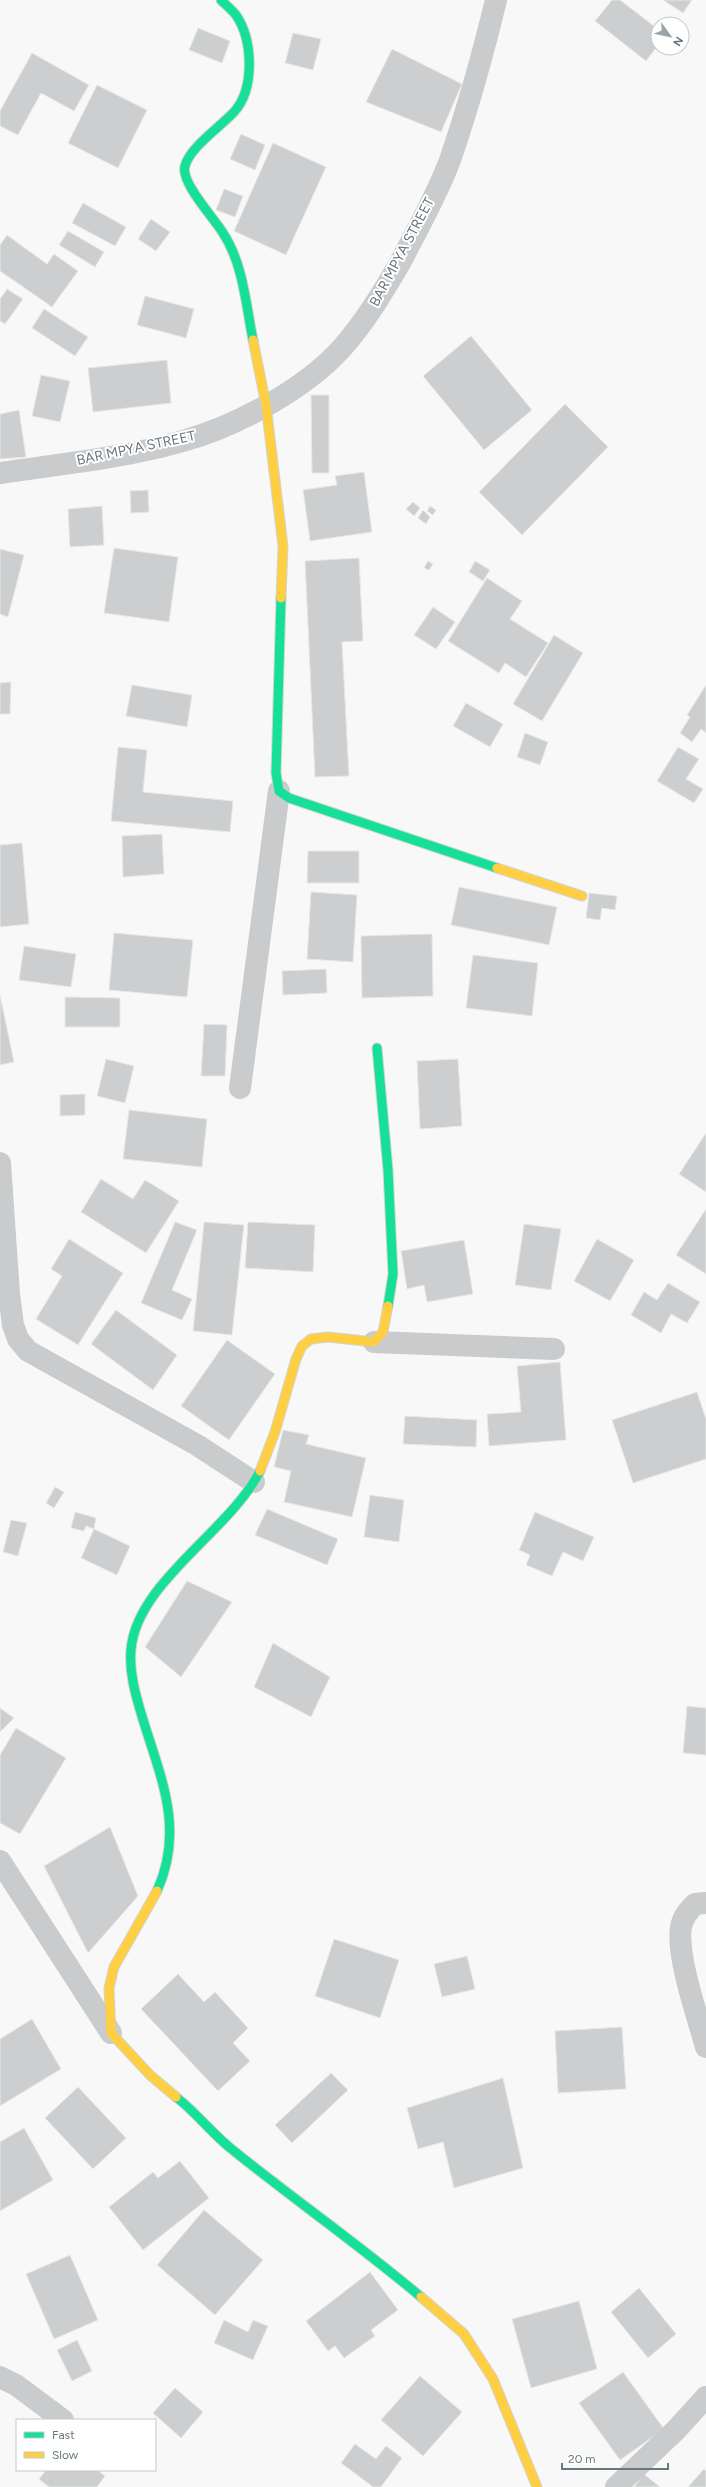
<svg xmlns="http://www.w3.org/2000/svg" width="706" height="2487" viewBox="0 0 706 2487" font-family="Figtree,sans-serif">
<style>
.building{fill:#cccecf;stroke:#e8e8e7}
.lines{fill:none;stroke-linecap:round;stroke-linejoin:round}
.fast-casing{stroke:#d3d4d5;stroke-width:11}
.slow-casing{stroke:#d3d4d5;stroke-width:11}
.street{stroke:#c9cbcc;stroke-width:22}
.fast{stroke:#16e098;stroke-width:9}
.slow{stroke:#ffcf43;stroke-width:9}
.labels{text-anchor:middle;dominant-baseline:central;stroke-width:4;stroke-linejoin:round;paint-order:stroke}
.street-label{font-size:14px;fill:#67777e;stroke:#fff}
</style>
<rect width="100%" height="100%" fill="#f8f8f8"/>
<path class="building" d="M612 0H620L658 29V45L646 61 595 21Z
M663 0H692L683 13Z
M198 28 230 41 222 63 189 50Z
M293 33 321 39 313 70 285 63Z
M392 49 462 84 441 132 366 102Z
M32 53 89 85 74 111 41 93 18 135 0 126V111Z
M97 85 147 110 118 168 68 143Z
M241 134 265 145 255 170 230 159Z
M273 143 326 167 286 255 234 231Z
M224 189 243 196 235 217 216 210Z
M83 203 126 227 115 246 72 223Z
M151 219 170 232 156 251 138 239Z
M68 231 104 252 95 267 59 245Z
M7 235 47 264 54 254 78 271 52 307 0 271V245Z
M7 289 23 299 5 324 0 321V299Z
M145 296 194 309 186 338 137 325Z
M44 309 88 337 75 356 32 328Z
M471 336 532 410 484 450 423 376Z
M167 360 171 403 93 412 88 368Z
M41 375 70 381 60 422 32 416Z
M311 395H329V473H312Z
M565 404 608 447 522 535 479 492Z
M19 410 26 457 0 459V414Z
M364 472 372 532 310 541 303 490 337 485 335 476Z
M148 490 149 512 131 513 130 491Z
M413 502 420 508 414 516 406 509Z
M102 506 104 545 70 547 68 509Z
M430 506 436 510 433 515 427 511Z
M423 510 430 517 426 524 418 518Z
M114 548 178 557 169 622 104 613Z
M0 549 24 555 8 617 0 614Z
M359 558 363 641 342 642 349 776 315 777 305 561Z
M428 561 433 564 429 570 424 568Z
M475 561 490 570 483 581 469 572Z
M487 578 522 601 510 619 548 643 526 677 505 663 499 673 448 641Z
M433 607 455 622 436 649 414 635Z
M554 635 583 653 542 721 513 704Z
M11 682 10 714H0V683Z
M132 685 192 695 187 727 126 716Z
M706 685V733L701 729 692 742 680 733 690 717 687 715Z
M466 703 503 724 490 747 453 726Z
M525 733 548 742 540 765 517 757Z
M118 747 147 750 143 792 233 801 230 832 111 821Z
M678 747 699 759 686 779 703 789 694 803 657 781Z
M162 834 164 874 123 877 122 836Z
M22 843 29 924 0 927V845Z
M308 851H359V883H307Z
M459 887 557 907 549 945 451 925Z
M311 892 357 895 353 962 307 959Z
M589 893 617 896 615 910 602 908 600 920 586 918Z
M114 933 193 940 187 997 109 990Z
M432 934 433 996 362 998 361 936Z
M24 946 76 954 71 987 19 980Z
M473 955 538 963 532 1016 466 1008Z
M326 969 327 993 283 995 282 971Z
M0 995 14 1062 0 1065Z
M65 997 120 998V1027H65Z
M204 1024 227 1025 225 1076H201Z
M106 1059 134 1066 125 1103 97 1096Z
M458 1059 462 1126 420 1129 417 1061Z
M85 1094V1115L60 1116V1095Z
M129 1110 207 1119 202 1167 123 1159Z
M706 1133V1192L679 1174Z
M101 1179 133 1199 145 1180 179 1201 146 1253 81 1212Z
M706 1209V1274L676 1255Z
M175 1222 197 1230 172 1290 192 1299 182 1320 141 1303Z
M204 1222 244 1225 232 1335 193 1331Z
M248 1222 315 1225 313 1272 245 1268Z
M524 1224 561 1229 551 1290 515 1285Z
M69 1239 123 1273 78 1345 36 1319 62 1276 51 1269Z
M597 1239 634 1260 610 1301 574 1281Z
M464 1240 473 1294 427 1302 424 1285 407 1289 401 1251Z
M668 1283 700 1302 687 1323 671 1314 661 1333 631 1315 644 1292 657 1300Z
M116 1310 177 1355 153 1390 91 1344Z
M227 1340 275 1374 229 1440 181 1406Z
M560 1362 566 1440 489 1446 487 1414 521 1412 517 1366Z
M697 1392 706 1419V1459L633 1483 612 1420Z
M405 1416 477 1420 476 1447 403 1444Z
M283 1430 309 1435 306 1444 366 1458 352 1517 284 1502 291 1471 274 1467Z
M55 1487 64 1492 54 1508 46 1503Z
M370 1495 404 1500 399 1542 364 1537Z
M267 1509 338 1539 327 1565 255 1535Z
M75 1512 96 1518 94 1529 86 1526 84 1531 71 1528Z
M535 1512 594 1537 583 1561 563 1552 552 1576 526 1565 530 1555 519 1550Z
M11 1520 27 1523 18 1556 3 1552Z
M94 1529 130 1546 117 1575 81 1558Z
M187 1581 232 1602 181 1677 145 1647Z
M273 1643 330 1677 311 1717 254 1687Z
M687 1706 706 1708V1755L683 1753Z
M0 1708 14 1718 0 1732Z
M16 1728 66 1758 20 1834 0 1823V1755Z
M110 1827 138 1896 88 1953 44 1866Z
M334 1939 399 1960 380 2018 315 1996Z
M467 1956 475 1989 442 1997 434 1964Z
M178 1974 204 2002 215 1992 248 2028 233 2043 250 2061 218 2091 141 2009Z
M32 2019 61 2069 0 2106V2039Z
M622 2027 626 2089 558 2093 555 2031Z
M331 2073 348 2090 292 2143 275 2125Z
M503 2078 523 2168 454 2188 443 2142 418 2149 407 2108Z
M78 2087 126 2138 93 2169 45 2118Z
M24 2128 53 2180 0 2211V2142Z
M180 2161 209 2198 143 2250 109 2207 153 2172 158 2178Z
M204 2210 263 2260 215 2315 157 2265Z
M70 2255 98 2320 54 2339 26 2274Z
M370 2272 398 2310 371 2330 375 2336 344 2358 335 2346 328 2351 306 2321Z
M639 2288 676 2334 648 2358 611 2312Z
M579 2301 597 2369 531 2388 512 2319Z
M224 2320 248 2332 253 2320 268 2326 253 2360 214 2343Z
M77 2340 92 2371 72 2381 57 2350Z
M623 2372 664 2429 620 2460 579 2403Z
M420 2376 462 2412 423 2456 381 2420Z
M175 2388 203 2412 181 2438 153 2413Z
M355 2444 376 2459 386 2446 402 2458 381 2487H373L341 2463Z
M704 2469 706 2471V2487H688Z
M46 2470H97L105 2476 97 2487H49L39 2479Z
M644 2474 660 2487H634Z"/>
<g class="lines">
<g class="fast-casing">
<path id="fast" d="M221 0C226 5 232 10 236 15 253 40 255 89 234 112 220 127 190 147 185 166 180 182 214 218 223 233 243 263 246 305 253 340
M281 598 276 773 279 791 289 798 497 868
M377 1048 388 1170 393 1274 388 1306
M157 1891C186 1827 159 1774 141 1713 135 1693 129 1671 131 1650 136 1583 230 1531 260 1471
M176 2097C197 2113 213 2135 234 2151 296 2201 361 2246 421 2297"/>
</g>
<g class="slow-casing">
<path id="slow" d="M253 340 266 405 283 546 281 598
M497 868 582 896
M260 1471 275 1432 296 1359 302 1346 311 1339 328 1337 374 1342 383 1332 388 1306
M157 1891 114 1967 109 1988 111 2033 150 2075 176 2097
M421 2297 464 2334 493 2379 537 2487"/>
</g>
<path class="street" d="M0 473C61 464 124 458 183 441 237 426 305 389 342 348 365 322 383 292 400 263 417 230 437 195 450 160 468 108 483 54 496 0
M240 1088 279 791
M0 1163 9 1294 13 1325 18 1339 28 1351 197 1445 254 1482
M374 1342 554 1349
M0 1861 111 2033
M706 1903 695 1904C688 1911 683 1917 681 1927 676 1955 698 2018 706 2047
M0 2377 16 2385 63 2420
M616 2487 676 2430 706 2397"/>
<use href="#fast" class="fast"/>
<use href="#slow" class="slow"/>
</g>
<g class="labels">
<g class="street-label">
<text transform="translate(402 252) rotate(-62)">BAR MPYA STREET</text>
<text transform="translate(136 448) rotate(-12)">BAR MPYA STREET</text>
</g>
</g>
<rect x="16" y="2419" width="140" height="52" fill="#ffffff" stroke="#c2c9cb"/>
<rect x="24" y="2432" width="20" height="6" fill="#16e098" stroke="#c2c9cb"/>
<text x="52" y="2439" font-size="12" fill="#67777e">Fast</text>
<rect x="24" y="2452" width="20" height="6" fill="#ffcf43" stroke="#c2c9cb"/>
<text x="52" y="2459" font-size="12" fill="#67777e">Slow</text>
<g transform="translate(670 36) rotate(123)"><circle r="19" fill="#ffffff" stroke="#c2c9cb"/>
<path d="M0-3L7 15L0 10L-7 15Z" fill="#9aa4a9"/>
<text y="-6" font-size="11" font-weight="bold" text-anchor="middle" fill="#67777e">N</text>
</g>
<path d="M562 2463v6h106v-6" fill="none" stroke="#67777e" stroke-width="2"/>
<text x="568" y="2463" font-size="12" fill="#67777e" stroke="#ffffff" stroke-width="3" paint-order="stroke">20 m</text>
</svg>
